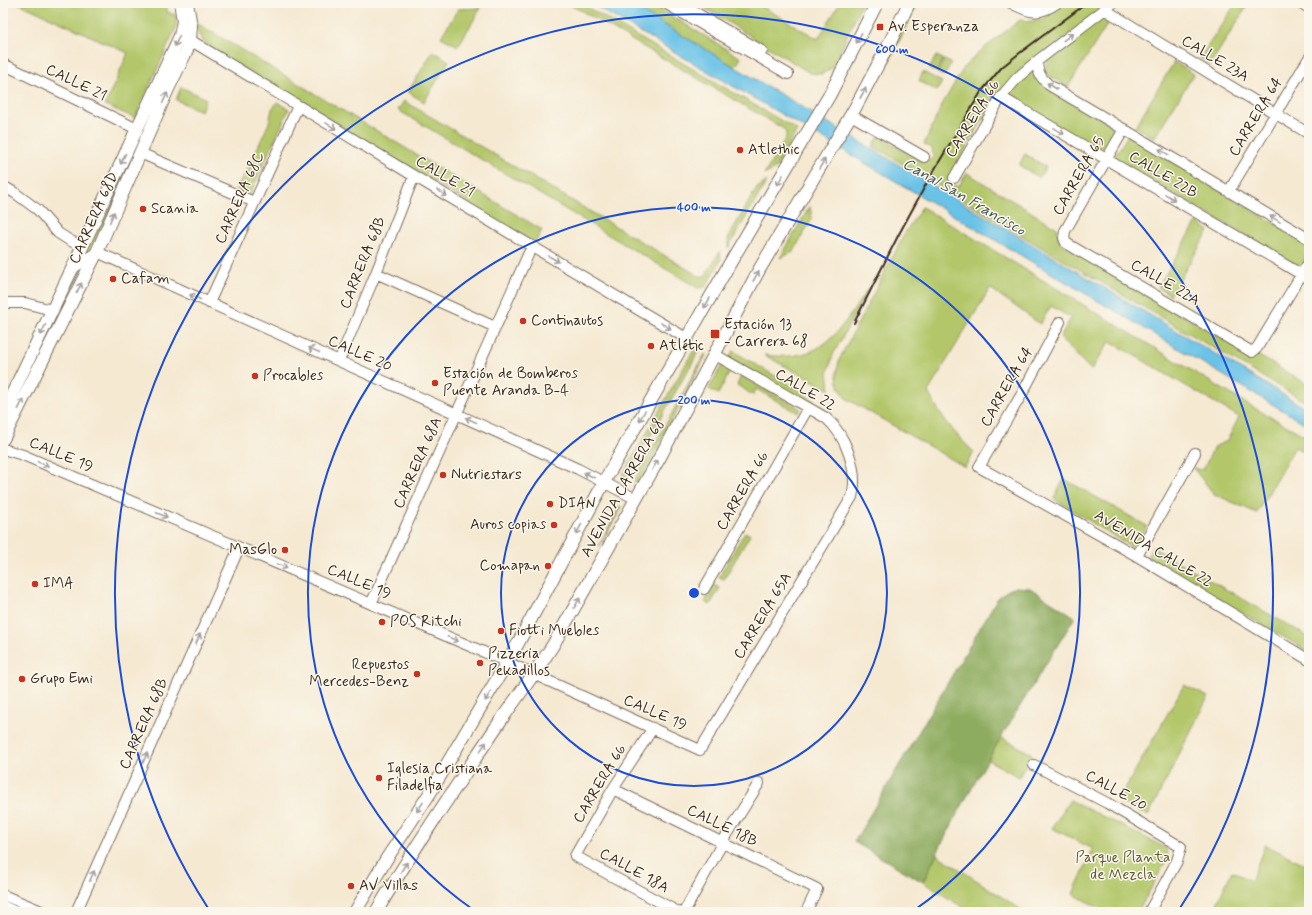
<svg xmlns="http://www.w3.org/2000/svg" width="1312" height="915" viewBox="0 0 1312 915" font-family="Mynerve,sans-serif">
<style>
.green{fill:#b3c76a;stroke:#777844}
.forest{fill:#8eac5e;stroke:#646b3e}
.water{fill:#69c2e7;stroke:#527682}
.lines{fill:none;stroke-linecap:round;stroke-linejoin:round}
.minor-casing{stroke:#7c6d5d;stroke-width:12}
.major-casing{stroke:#7c6d5d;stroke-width:14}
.minor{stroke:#fff;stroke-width:10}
.major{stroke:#fff;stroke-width:12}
.rail{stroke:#3b2a1e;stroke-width:2}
.oneway{stroke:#a79f9a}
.ring{fill:none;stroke:#1d4ed8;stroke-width:2}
.poi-dot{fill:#c8321e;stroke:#fbf7ec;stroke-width:1.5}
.labels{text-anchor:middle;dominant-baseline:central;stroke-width:3;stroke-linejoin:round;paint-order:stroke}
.poi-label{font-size:15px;fill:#3b2a1e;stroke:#fbf7ec;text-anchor:start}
.street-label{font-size:15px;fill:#3b2a1e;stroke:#fbf7ec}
.park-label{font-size:15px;fill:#5f5935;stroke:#fbf7ec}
.water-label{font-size:16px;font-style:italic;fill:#49585a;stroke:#fbf7ec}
.centre{fill:#1d4ed8;stroke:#fbf7ec;stroke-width:2}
.ring-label{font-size:12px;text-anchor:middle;font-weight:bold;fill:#1d4ed8;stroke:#fbf7ec;stroke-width:3;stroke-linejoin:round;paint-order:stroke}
</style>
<rect width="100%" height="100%" fill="#fbf7ec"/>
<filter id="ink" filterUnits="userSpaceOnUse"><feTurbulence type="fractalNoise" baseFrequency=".025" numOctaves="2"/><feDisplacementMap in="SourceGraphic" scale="8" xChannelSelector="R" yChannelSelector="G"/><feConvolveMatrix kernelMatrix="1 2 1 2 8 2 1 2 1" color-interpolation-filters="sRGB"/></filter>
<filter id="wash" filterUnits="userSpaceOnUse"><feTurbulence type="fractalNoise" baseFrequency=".012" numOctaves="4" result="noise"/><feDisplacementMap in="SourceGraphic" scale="16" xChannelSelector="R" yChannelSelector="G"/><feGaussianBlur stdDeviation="0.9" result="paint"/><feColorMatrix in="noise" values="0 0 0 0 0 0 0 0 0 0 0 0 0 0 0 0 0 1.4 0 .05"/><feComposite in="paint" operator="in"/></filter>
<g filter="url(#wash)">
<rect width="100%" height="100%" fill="#f5e9d2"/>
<path class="green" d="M18 3H167V12L175 15 177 20 175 30 135 118 105 105 128 53Z
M566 3H580L585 6 797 130 775 169 764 175 786 137V133L784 129 582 11Z
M628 3H650L741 58 735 67Z
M697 3H756L818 39 840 3H862L833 67 827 71 821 74 810 73Z
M914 3H918L892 56 877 81Z
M1064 3H1107L999 93 987 112 950 176 949 180 951 184 958 187 967 173 1057 228 1058 237 1061 244 1250 355 1259 356 1309 385V404L1012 230 873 146 879 136 922 162 931 160 933 155 932 148 924 144 943 103 965 66 982 50 1020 20C1040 25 1049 14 1064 3Z
M1236 3H1249L1210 65 1200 58Z
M481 8 458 46 441 37 458 9Z
M1100 18 1108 23 1068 87 1048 75 1046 67 1047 60Z
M195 22 542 230 535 243 235 63 204 42 199 35Z
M189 33 94 247 81 258 176 54Z
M433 51 449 61 424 102 408 92Z
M936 56 943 59 936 72 929 69Z
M944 60 951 63 944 76 937 73Z
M1174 62 1194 74 1154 138 1135 127Z
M1033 71 1037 79 1119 130 1104 154 1007 95 1020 80Z
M923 72 942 82 937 91 919 81Z
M181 87 206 99 201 111 176 100Z
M404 101 699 276H705L720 251 721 260 706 287 698 288 398 110Z
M277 102 289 109 249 196 235 191 251 162 269 123 272 109Z
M1128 135 1309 244V251L1300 267 1113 159Z
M1025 154 1046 167 1039 178 1019 165Z
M767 181 728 248V238L756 189Z
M810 206 812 219 793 252 780 258Z
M922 207 1247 404 1309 438V454L1295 447 1257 513 1214 494 1193 468 1203 470 1214 447 1227 441 1239 417 1110 341 1091 370 1060 338 1071 318 1051 306 1040 324 990 288 928 392C940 415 955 435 974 452L965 467 847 399C836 386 835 374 840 358L906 231Z
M1197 222 1209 231 1170 295 1158 287Z
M83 270 3 427V422L74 276Z
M868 289 833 355 828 372 830 390 764 355C825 363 838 332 868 289Z
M695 348 699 351 626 478 622 476Z
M733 351 797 389 817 403 838 422 729 359Z
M705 354 706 355 639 483 634 481Z
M722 365 731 370 718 394 709 389Z
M741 376 801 409 798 413 756 389 753 395 737 385Z
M1064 479 1147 526 1135 549 1054 499Z
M620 506 622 507 599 546Z
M745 532 750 535 724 579 719 577Z
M1152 547 1309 637V652L1147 557Z
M714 585 720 588 710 605 705 602Z
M1184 685 1208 697 1148 816 1118 801Z
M1001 737 1032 754 1019 777 988 760Z
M1070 800 1166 848 1168 855 1166 861 1138 912H1107L1073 894 1093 849 1052 828Z
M1265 845 1309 866V912H1213L1232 871 1251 881Z
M936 854 1025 912H970L923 882Z"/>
<path class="forest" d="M1015 587 1030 588 1075 617C1022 703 966 790 923 882L854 842 997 599 1005 592Z"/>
<path class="water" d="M590 3H628L1309 410V426L843 150Z"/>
</g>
<g filter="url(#ink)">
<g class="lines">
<g class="minor-casing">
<path id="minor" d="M665 3 788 74
M679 3 762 51
M1011 3C1030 13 1039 16 1057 3
M1104 9 1309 134
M190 40 414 176 686 338
M1037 61C1037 72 1041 78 1049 85L1309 239
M3 64 137 129
M1001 97 1309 279
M851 115 924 157
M1124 129 1065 231 1064 238 1066 243 1252 352 1257 348 1309 262
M140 153 254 202
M954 178 1001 97 1017 78 1037 61 1113 3
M3 186 15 193 38 210 58 233 69 240 83 247
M1229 191 1309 58
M72 269 97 252 532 448 578 469 636 499
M376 273 495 327
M3 303H25L52 310
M209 303 298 106
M1060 322 1023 392 979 467 1137 556 1309 660
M339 361 376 273 414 176
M3 449 23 455 507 662 700 750 852 497C859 472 846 435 826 418L714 354
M1137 556 1195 453
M704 589 808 408
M371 604 532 246
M653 728 613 789 575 856 678 912
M1034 765 1107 803 1181 847 1177 861 1149 912
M613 789 817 889 806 912
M3 895 44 912
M3 906 16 912
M76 912 239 548
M684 912 728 833 759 783"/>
</g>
<g class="major-casing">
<path id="major" d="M1303 3 1309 7
M3 413 72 269 180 36 183 21 181 8
M3 439 97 252 168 89 187 50 190 40 191 26 187 3
M355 912 387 858 430 793 516 647 609 473 733 258 829 96 877 3
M376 912C414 848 457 785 499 723 517 697 536 672 553 645L660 457 759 270 855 108 890 42 909 3"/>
</g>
<use href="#minor" class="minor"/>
<use href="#major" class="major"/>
<path class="rail" d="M854 323 899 234 930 177 981 92 1002 67 1021 52 1087 3"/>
</g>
<defs><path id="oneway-shaft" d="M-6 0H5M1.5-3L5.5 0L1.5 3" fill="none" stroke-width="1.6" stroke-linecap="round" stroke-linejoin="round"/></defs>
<g class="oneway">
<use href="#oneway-shaft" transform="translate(1068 37) rotate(-37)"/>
<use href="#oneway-shaft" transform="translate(859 38) rotate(117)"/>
<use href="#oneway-shaft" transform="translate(177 41) rotate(114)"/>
<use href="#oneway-shaft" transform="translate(1052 86) rotate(-147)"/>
<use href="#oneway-shaft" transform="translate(863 93) rotate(-61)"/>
<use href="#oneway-shaft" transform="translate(165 98) rotate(-66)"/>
<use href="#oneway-shaft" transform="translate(331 126) rotate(31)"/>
<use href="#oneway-shaft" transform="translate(1059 131) rotate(31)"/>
<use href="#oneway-shaft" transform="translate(1164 152) rotate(-149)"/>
<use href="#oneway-shaft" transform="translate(123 159) rotate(115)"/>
<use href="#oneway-shaft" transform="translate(822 164) rotate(-59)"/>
<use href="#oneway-shaft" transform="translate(780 180) rotate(121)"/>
<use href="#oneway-shaft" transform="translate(442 193) rotate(31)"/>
<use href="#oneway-shaft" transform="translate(1170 197) rotate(31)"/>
<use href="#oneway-shaft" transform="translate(112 217) rotate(-67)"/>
<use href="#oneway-shaft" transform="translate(1275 219) rotate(-149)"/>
<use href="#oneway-shaft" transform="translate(554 259) rotate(30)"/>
<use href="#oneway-shaft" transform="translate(756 276) rotate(-61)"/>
<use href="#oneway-shaft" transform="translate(79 288) rotate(-63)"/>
<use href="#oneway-shaft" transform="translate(195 297) rotate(-156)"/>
<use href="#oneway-shaft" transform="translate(707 303) rotate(120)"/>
<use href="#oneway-shaft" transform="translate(666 326) rotate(31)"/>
<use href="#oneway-shaft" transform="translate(43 330) rotate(116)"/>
<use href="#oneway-shaft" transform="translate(314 350) rotate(-156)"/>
<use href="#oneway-shaft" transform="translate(21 404) rotate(-63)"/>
<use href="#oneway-shaft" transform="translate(642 416) rotate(120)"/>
<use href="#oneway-shaft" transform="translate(471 420) rotate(-156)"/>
<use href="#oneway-shaft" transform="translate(43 464) rotate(23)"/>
<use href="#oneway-shaft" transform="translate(655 465) rotate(-60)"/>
<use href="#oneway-shaft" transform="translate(589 475) rotate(-153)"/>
<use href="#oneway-shaft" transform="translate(162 515) rotate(23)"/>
<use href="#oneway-shaft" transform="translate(579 529) rotate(118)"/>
<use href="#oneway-shaft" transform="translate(282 566) rotate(23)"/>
<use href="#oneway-shaft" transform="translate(577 603) rotate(-60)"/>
<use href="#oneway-shaft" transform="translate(198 639) rotate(-66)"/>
<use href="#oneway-shaft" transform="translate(453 639) rotate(23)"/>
<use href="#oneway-shaft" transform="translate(488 696) rotate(120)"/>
<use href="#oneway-shaft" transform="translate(483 747) rotate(-56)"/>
<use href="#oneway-shaft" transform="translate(145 758) rotate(-66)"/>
<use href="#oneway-shaft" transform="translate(420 807) rotate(124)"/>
<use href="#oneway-shaft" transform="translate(404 867) rotate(-57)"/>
<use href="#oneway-shaft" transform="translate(92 876) rotate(-66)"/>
</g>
</g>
<g class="ring">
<circle cx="694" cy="593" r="193"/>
<path d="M475 911A386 386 0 1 1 913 911"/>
<path d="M208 908A579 579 0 1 1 1180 908"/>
</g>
<g class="poi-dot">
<rect x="876" y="23" width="8" height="8" rx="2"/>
<circle cx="740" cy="150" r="4"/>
<circle cx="143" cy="209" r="4"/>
<circle cx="113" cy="279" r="4"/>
<circle cx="523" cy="321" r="4"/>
<rect x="710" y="329" width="10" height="10" rx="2"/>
<circle cx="651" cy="346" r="4"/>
<circle cx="255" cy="376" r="4"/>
<circle cx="435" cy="383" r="4"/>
<circle cx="443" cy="475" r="4"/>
<circle cx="550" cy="504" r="4"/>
<circle cx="554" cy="525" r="4"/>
<circle cx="285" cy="550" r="4"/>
<circle cx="548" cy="566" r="4"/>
<circle cx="35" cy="584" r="4"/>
<circle cx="382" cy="622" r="4"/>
<circle cx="501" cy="631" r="4"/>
<circle cx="480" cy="663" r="4"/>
<circle cx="417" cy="674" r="4"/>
<circle cx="22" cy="679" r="4"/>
<circle cx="379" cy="778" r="4"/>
<circle cx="351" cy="886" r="4"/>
</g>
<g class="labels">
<g class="poi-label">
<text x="888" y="27">Av. Esperanza</text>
<text x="748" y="150">Atlethic</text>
<text x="151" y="209">Scania</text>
<text x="121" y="279">Cafam</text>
<text x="531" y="321">Continautos</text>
<text x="724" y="325">Estación 13<tspan x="724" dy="17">- Carrera 68</tspan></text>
<text x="659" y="346">Atlétic</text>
<text x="443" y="374">Estación de Bomberos<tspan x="443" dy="17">Puente Aranda B-4</tspan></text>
<text x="263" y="376">Procables</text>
<text x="451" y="475">Nutriestars</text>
<text x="558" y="504">DIAN</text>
<text x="546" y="525" text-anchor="end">Auros copias</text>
<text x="277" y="550" text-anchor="end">MasGlo</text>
<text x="540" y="566" text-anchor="end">Comapan</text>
<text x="43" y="584">IMA</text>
<text x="390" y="622">POS Ritchi</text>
<text x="509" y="631">Fiotti Muebles</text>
<text x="488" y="654">Pizzeria<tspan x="488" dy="17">Pekadillos</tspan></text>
<text x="409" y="665" text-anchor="end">Repuestos<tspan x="409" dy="17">Mercedes-Benz</tspan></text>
<text x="30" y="679">Grupo Emi</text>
<text x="387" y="769">Iglesia Cristiana<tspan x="387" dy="17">Filadelfia</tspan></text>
<text x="359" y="886">AV Villas</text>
</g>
<g class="street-label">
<text transform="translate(1215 59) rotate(31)">CALLE 23A</text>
<text transform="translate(76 83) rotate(26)">CALLE 21</text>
<text transform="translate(1256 117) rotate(-59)">CARRERA 64</text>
<text transform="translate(973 119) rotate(-58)">CARRERA 66</text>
<text transform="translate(1163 175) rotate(31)">CALLE 22B</text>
<text transform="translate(1079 176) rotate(-60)">CARRERA 65</text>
<text transform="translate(445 177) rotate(31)">CALLE 21</text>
<text transform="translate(240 198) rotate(-66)">CARRERA 68C</text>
<text transform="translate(94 218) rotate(-66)">CARRERA 68D</text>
<text transform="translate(363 263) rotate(-68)">CARRERA 68B</text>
<text transform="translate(1165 283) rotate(30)">CALLE 22A</text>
<text transform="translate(360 354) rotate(24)">CALLE 20</text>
<text transform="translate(1007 387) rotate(-60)">CARRERA 64</text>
<text transform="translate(805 390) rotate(31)">CALLE 22</text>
<text transform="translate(61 455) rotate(23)">CALLE 19</text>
<text transform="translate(418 463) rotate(-66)">CARRERA 68A</text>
<text transform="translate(623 488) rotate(-61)">AVENIDA CARRERA 68</text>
<text transform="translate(743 491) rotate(-60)">CARRERA 66</text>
<text transform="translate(1153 549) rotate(31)">AVENIDA CALLE 22</text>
<text transform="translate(359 582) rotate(23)">CALLE 19</text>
<text transform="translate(763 616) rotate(-59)">CARRERA 65A</text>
<text transform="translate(655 713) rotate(24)">CALLE 19</text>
<text transform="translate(144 724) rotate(-66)">CARRERA 68B</text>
<text transform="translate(600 784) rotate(-59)">CARRERA 66</text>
<text transform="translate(1116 791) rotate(29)">CALLE 20</text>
<text transform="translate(722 826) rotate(26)">CALLE 18B</text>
<text transform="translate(634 871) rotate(29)">CALLE 18A</text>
</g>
<g class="park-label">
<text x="1123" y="858">Parque Planta<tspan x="1123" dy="17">de Mezcla</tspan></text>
</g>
<g class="water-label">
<text transform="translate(964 197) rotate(30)">Canal San Francisco</text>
</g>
</g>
<circle cx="694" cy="593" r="6" class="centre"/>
<g class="ring-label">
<text x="892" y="53">600 m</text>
<text x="694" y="211">400 m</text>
<text x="694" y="404">200 m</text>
</g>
<rect width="1312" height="915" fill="none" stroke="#fbf7ec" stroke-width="16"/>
</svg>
